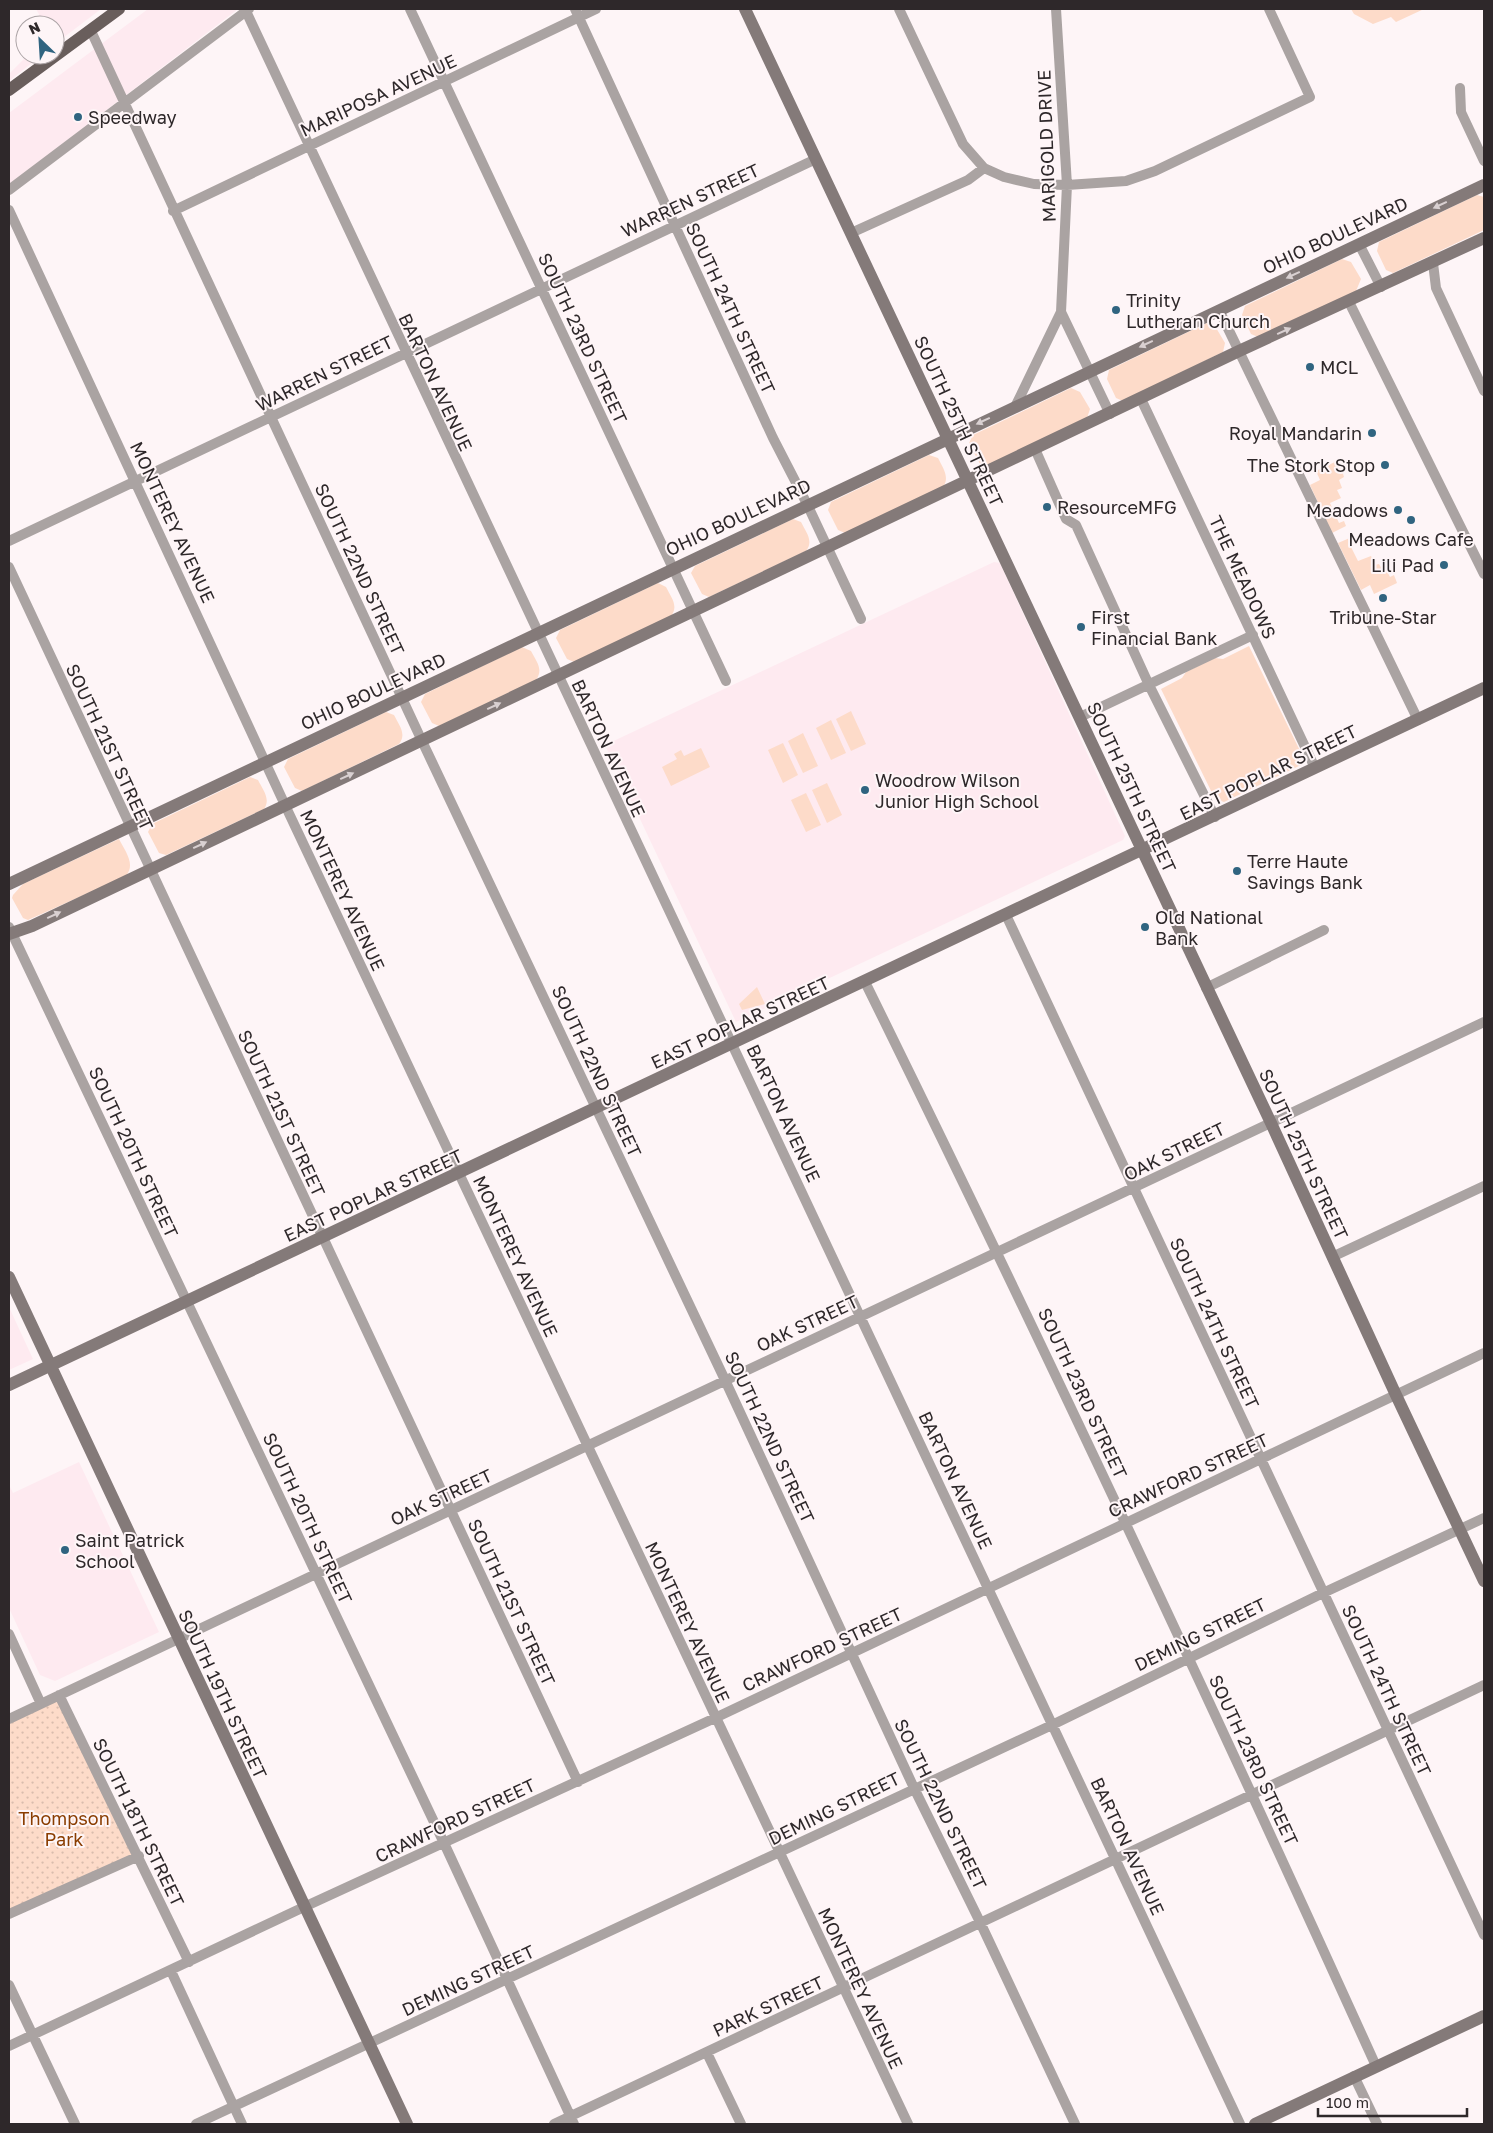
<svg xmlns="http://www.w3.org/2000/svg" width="1493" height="2133" viewBox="0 0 1493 2133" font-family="'Golos Text',sans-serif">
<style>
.built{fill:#feeaf0}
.grass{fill:#fddbc9}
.park{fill:url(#park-dots)}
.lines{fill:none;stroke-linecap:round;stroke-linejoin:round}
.street{stroke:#aaa3a2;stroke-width:10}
.secondary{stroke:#847a79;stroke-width:12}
.primary{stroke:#695e5c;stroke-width:12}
.oneway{fill:#d9d0d1}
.poi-dot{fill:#306480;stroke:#fef5f7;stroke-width:2}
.labels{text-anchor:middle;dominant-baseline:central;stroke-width:4;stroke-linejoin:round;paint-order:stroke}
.street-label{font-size:18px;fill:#2e282a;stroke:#fef5f7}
.poi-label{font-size:18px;fill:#2e282a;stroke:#fef5f7;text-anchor:start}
.park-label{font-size:18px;fill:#8a3d01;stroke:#fef5f7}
</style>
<defs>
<pattern id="park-dots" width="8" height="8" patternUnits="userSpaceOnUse" patternTransform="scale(1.25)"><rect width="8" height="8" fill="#fddbc9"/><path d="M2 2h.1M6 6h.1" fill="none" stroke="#d9bcad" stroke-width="1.8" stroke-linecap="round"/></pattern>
</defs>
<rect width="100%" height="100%" fill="#fef5f7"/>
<path class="built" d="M36 9H101L55 44V25H45Z
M148 9H238L9 185V113Z
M28 55H42L9 81V74Z
M994 562 1000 563 1125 836 1123 840 736 1022 605 745Z
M9 1307 33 1359 9 1370Z
M79 1462 159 1632 55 1681 40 1675 9 1608V1485L13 1493Z"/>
<path class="grass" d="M1351 9H1424L1396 22 1391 17 1373 24 1354 14Z
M1477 195 1484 197V230L1393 273 1386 270 1377 251 1379 242Z
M1342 259 1351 262 1361 279 1356 291 1258 337 1251 334 1242 315 1245 306Z
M1207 323 1215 326 1225 343 1223 352 1123 401 1116 398 1107 379 1109 370Z
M1071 388 1080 392 1090 409 1087 418 987 467 980 464 969 443 973 435Z
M929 455 938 458C943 468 950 477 943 487L845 533 838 530 828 510 831 502Z
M1339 460 1344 477 1339 480 1342 488 1337 490 1341 498 1330 503 1339 523 1344 521 1346 526 1332 533 1310 485 1320 480 1316 471Z
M793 519 801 522C806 532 814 541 806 551L709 597 702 594 691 573 695 566Z
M1352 537 1354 542 1350 545 1358 561 1371 556 1375 565 1379 564 1383 571 1386 569 1390 577 1394 575 1397 583 1374 594 1370 585 1361 590 1338 543Z
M658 583 666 587C671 597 679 606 671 616L574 662 567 659 556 638 560 630Z
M1249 646 1304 759 1301 765 1224 802 1215 799 1161 689 1182 678 1186 672 1215 658 1223 659Z
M522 647 531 651C536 661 544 669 536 680L439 726 432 723 421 702 425 694Z
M851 711 866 744 851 751 836 719Z
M386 712 394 715C399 725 407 734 399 744L302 791 295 788 284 767 288 759Z
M831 720 846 753 831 760 816 728Z
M803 733 818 766 803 773 788 741Z
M783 743 798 775 783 783 768 750Z
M701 748 710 767 671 786 662 767 677 759 674 754 681 750 684 756Z
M250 777 258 780C263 790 271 799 264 809L166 855 159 853 148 832 152 824Z
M827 783 842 815 827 823 812 790Z
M806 793 821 825 806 832 791 800Z
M119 839C125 851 136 864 126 876L28 920 23 918 12 898 13 895 23 884Z
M757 987 765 1004 742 1010 739 1004Z"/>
<path class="park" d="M59 1695 139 1856 9 1914V1718Z"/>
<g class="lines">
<path class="street" d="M245 9C574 715 912 1417 1240 2124
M410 9 726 681
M575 9 773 438 807 504 861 619
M899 9 963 144 984 168 1004 177 1034 184 1067 185 1126 181 1155 171 1310 97 1269 9
M91 31 422 741 725 1380 914 1788 980 1922 1075 2124
M1460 88 1461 112 1484 161
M9 190 249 9
M9 210 285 805 908 2124
M173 211 596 9
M851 233 968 180 984 168
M1359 244 1381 287
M1433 263 1436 288 1484 391
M1349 302 1484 574
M1219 310 1418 720
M1061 312 1110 414
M1141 399 1315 768
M1016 405 1061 312 1067 185 1056 9
M1035 449 1066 519 1076 525 1149 685 1215 817
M9 541 816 159
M9 567 578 1782
M1080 717 1253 635
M1006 915 1484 1935
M9 927 444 1843 574 2124
M865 982C1042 1341 1211 1702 1376 2066
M1206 988 1324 930
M1332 1257 1484 1186
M9 1634 41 1704
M59 1695 189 1962
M9 1719 1484 1022
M9 1914 139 1856
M171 1971 242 2124
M9 1985 75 2124
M9 2046 304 1907 715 1718 1484 1353
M707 2053 741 2124
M1354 2076 1377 2124
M196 2124 1052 1725 1323 1593 1484 1518
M554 2124 1484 1685"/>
<path class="secondary" d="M745 9 1271 1123 1396 1395 1484 1581
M9 884 1484 185
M9 934 32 926 1239 351 1484 238
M9 1277 407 2124
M9 1385 1484 688
M1255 2124 1484 2016"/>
<path class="primary" d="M9 90 119 9"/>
</g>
<defs><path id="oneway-solid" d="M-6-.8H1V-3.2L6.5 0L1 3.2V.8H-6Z" transform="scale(1.25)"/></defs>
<g class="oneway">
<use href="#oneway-solid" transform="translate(1440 205) rotate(155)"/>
<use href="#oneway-solid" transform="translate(1293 275) rotate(155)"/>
<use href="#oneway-solid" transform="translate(1284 331) rotate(-24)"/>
<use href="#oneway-solid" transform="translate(1146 344) rotate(155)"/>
<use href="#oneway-solid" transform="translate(983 421) rotate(155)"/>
<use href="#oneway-solid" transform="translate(494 706) rotate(-25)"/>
<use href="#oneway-solid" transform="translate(347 776) rotate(-25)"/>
<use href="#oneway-solid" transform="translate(200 845) rotate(-25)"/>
<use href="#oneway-solid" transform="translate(54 915) rotate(-25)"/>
</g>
<g class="poi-dot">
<circle cx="78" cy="117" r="5"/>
<circle cx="1116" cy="310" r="5"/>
<circle cx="1310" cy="367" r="5"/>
<circle cx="1372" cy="433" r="5"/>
<circle cx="1385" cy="465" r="5"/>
<circle cx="1047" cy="507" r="5"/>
<circle cx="1398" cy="510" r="5"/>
<circle cx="1411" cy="520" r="5"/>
<circle cx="1444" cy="565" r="5"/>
<circle cx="1383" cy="598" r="5"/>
<circle cx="1081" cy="627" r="5"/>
<circle cx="865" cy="790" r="5"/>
<circle cx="1237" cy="871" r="5"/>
<circle cx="1145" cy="927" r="5"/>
<circle cx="65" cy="1550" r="5"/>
</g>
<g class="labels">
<g class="street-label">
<text transform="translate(378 95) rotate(-25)">MARIPOSA AVENUE</text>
<text transform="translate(1046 146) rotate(-92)">MARIGOLD DRIVE</text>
<text transform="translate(690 200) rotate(-25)">WARREN STREET</text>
<text transform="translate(1335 235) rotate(-25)">OHIO BOULEVARD</text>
<text transform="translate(731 308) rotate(65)">SOUTH 24TH STREET</text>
<text transform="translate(583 338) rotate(65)">SOUTH 23RD STREET</text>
<text transform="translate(324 373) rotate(-26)">WARREN STREET</text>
<text transform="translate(436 382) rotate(65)">BARTON AVENUE</text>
<text transform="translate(959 421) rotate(65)">SOUTH 25TH STREET</text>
<text transform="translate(738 517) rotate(-25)">OHIO BOULEVARD</text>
<text transform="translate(173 522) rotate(65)">MONTEREY AVENUE</text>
<text transform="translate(360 569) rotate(65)">SOUTH 22ND STREET</text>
<text transform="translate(1243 577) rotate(65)">THE MEADOWS</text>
<text transform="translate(373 691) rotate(-25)">OHIO BOULEVARD</text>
<text transform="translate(110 747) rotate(65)">SOUTH 21ST STREET</text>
<text transform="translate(609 748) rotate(65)">BARTON AVENUE</text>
<text transform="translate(1268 772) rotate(-26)">EAST POPLAR STREET</text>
<text transform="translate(1132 787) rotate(65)">SOUTH 25TH STREET</text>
<text transform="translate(343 890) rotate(65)">MONTEREY AVENUE</text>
<text transform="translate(740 1022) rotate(-25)">EAST POPLAR STREET</text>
<text transform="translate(597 1071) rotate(65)">SOUTH 22ND STREET</text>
<text transform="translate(282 1113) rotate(65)">SOUTH 21ST STREET</text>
<text transform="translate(784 1113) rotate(65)">BARTON AVENUE</text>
<text transform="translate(1174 1151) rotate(-26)">OAK STREET</text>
<text transform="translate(134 1152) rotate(65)">SOUTH 20TH STREET</text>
<text transform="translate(1304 1154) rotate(65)">SOUTH 25TH STREET</text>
<text transform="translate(373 1195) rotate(-25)">EAST POPLAR STREET</text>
<text transform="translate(516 1256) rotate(65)">MONTEREY AVENUE</text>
<text transform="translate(807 1323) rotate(-25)">OAK STREET</text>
<text transform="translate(1215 1323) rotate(65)">SOUTH 24TH STREET</text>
<text transform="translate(1083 1393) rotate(65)">SOUTH 23RD STREET</text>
<text transform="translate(770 1437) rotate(65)">SOUTH 22ND STREET</text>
<text transform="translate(1188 1475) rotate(-25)">CRAWFORD STREET</text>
<text transform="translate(956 1480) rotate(65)">BARTON AVENUE</text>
<text transform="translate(441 1497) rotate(-25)">OAK STREET</text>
<text transform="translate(308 1518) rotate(65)">SOUTH 20TH STREET</text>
<text transform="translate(512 1602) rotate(65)">SOUTH 21ST STREET</text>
<text transform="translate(688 1622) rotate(65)">MONTEREY AVENUE</text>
<text transform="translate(1200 1634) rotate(-26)">DEMING STREET</text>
<text transform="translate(822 1649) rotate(-25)">CRAWFORD STREET</text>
<text transform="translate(1387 1690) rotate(65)">SOUTH 24TH STREET</text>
<text transform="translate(223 1694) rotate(65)">SOUTH 19TH STREET</text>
<text transform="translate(1254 1760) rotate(65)">SOUTH 23RD STREET</text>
<text transform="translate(941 1804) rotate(64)">SOUTH 22ND STREET</text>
<text transform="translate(834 1808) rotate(-26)">DEMING STREET</text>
<text transform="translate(455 1820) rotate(-25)">CRAWFORD STREET</text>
<text transform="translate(139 1822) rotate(64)">SOUTH 18TH STREET</text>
<text transform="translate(1128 1846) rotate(65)">BARTON AVENUE</text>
<text transform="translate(468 1980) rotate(-25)">DEMING STREET</text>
<text transform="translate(861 1988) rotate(65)">MONTEREY AVENUE</text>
<text transform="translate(768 2006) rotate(-25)">PARK STREET</text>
</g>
<g class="poi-label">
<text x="88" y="117">Speedway</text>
<text x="1126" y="300">Trinity<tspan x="1126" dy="21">Lutheran Church</tspan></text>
<text x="1320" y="367">MCL</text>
<text x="1362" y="433" text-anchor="end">Royal Mandarin</text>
<text x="1375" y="465" text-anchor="end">The Stork Stop</text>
<text x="1057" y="507">ResourceMFG</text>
<text x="1388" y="510" text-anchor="end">Meadows</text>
<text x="1411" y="539" text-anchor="middle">Meadows Cafe</text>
<text x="1434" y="565" text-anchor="end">Lili Pad</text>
<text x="1091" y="617">First<tspan x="1091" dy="21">Financial Bank</tspan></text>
<text x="1383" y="617" text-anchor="middle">Tribune-Star</text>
<text x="875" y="780">Woodrow Wilson<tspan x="875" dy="21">Junior High School</tspan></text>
<text x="1247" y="861">Terre Haute<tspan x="1247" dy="21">Savings Bank</tspan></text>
<text x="1155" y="917">Old National<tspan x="1155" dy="21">Bank</tspan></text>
<text x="75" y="1540">Saint Patrick<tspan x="75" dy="21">School</tspan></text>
</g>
<g class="park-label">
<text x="64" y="1818">Thompson<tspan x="64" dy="21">Park</tspan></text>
</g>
</g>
<rect width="1493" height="2133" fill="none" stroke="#2e282a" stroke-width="20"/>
<g transform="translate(40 40) rotate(335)"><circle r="24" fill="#fef5f7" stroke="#aba3a5"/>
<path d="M0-4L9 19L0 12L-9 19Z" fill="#306480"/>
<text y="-8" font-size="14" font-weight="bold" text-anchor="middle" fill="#2e282a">N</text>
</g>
<path d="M1318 2108v8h149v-8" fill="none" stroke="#2e282a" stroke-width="2.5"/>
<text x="1326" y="2108" font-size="15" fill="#2e282a" stroke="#fef5f7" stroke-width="4" paint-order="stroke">100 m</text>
</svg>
